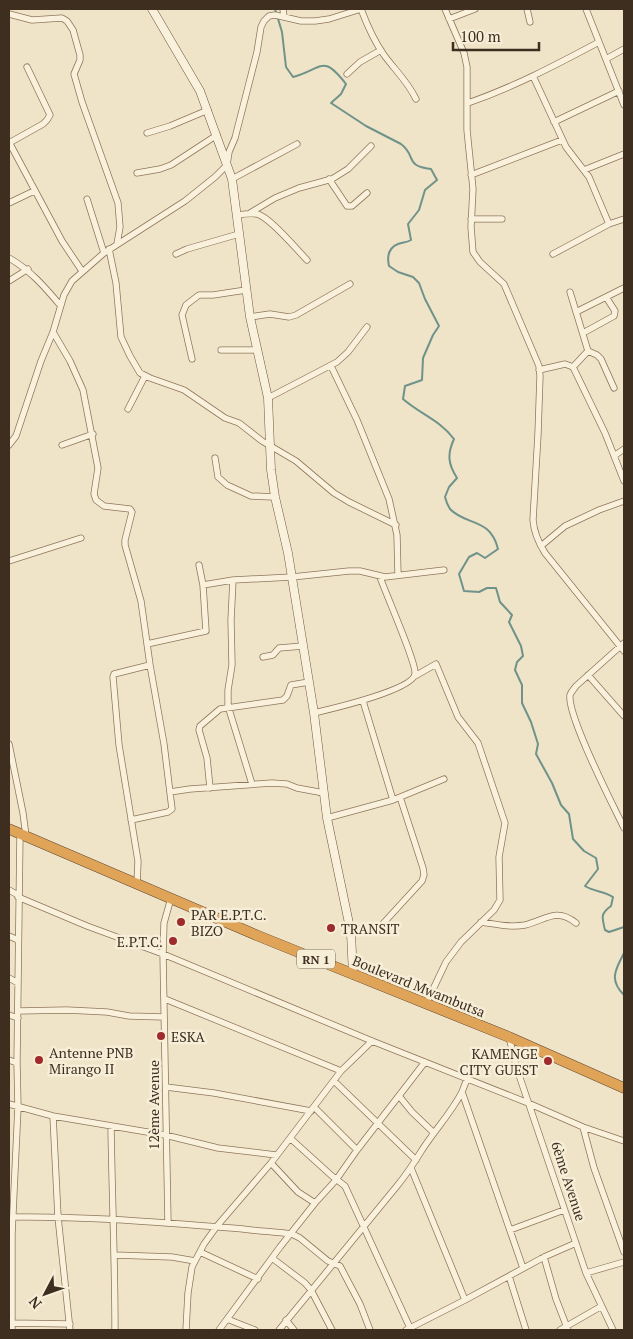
<svg xmlns="http://www.w3.org/2000/svg" width="633" height="1339" viewBox="0 0 633 1339" font-family="'PT Serif',serif">
<style>
.lines{fill:none;stroke-linecap:round;stroke-linejoin:round}
.stream{stroke:#6f938a;stroke-width:2}
.street-casing{stroke:#8d765c;stroke-width:7}
.secondary-casing{stroke:#6f573f;stroke-width:9}
.highway-casing{stroke:#5b4430;stroke-width:11}
.street{stroke:#faf1dc;stroke-width:5.5}
.secondary{stroke:#faf1dc;stroke-width:8}
.highway{stroke:#e0a458;stroke-width:10}
.poi-dot{fill:#9e2a2b;stroke:#f7eed8;stroke-width:2}
.labels{text-anchor:middle;dominant-baseline:central;stroke-width:5;stroke-linejoin:round;paint-order:stroke}
.shield{fill:#f7eed8;stroke:#756857;stroke-width:1}
.shield-label{font-size:12px;font-weight:bold;fill:#3d2e20}
.poi-label{font-size:14px;fill:#3d2e20;stroke:#f7eed8;text-anchor:start}
.street-label{font-size:14px;fill:#3d2e20;stroke:#f7eed8}
</style>
<rect width="100%" height="100%" fill="#f0e4c8"/>
<g class="lines">
<path class="stream" d="M275 9 282 32 286 67 293 77C323 69 322 53 346 84L341 94 331 103 366 126 401 144C417 156 404 166 431 169L437 180 425 190 419 210 408 224 411 240C406 243 403 242 398 244 388 248 387 257 389 266L398 272 413 277 419 283 425 299 439 326 433 335 423 358 422 380 405 386 403 399C420 414 440 420 454 439 447 454 448 464 457 478L449 487 445 497C446 501 448 506 450 509 466 526 490 517 498 549L485 558 477 553 469 557 459 574 464 591 479 592 487 588H496L500 602 512 615 509 622 521 646 523 656 517 662 515 670 522 685V703L531 722 538 744 536 754 552 783 561 805 569 814 573 839 584 851 596 858 598 869 585 886C595 892 604 891 613 897L611 906C600 914 602 917 605 930L609 932 624 927
M624 953C615 970 609 980 624 995"/>
<g class="street-casing">
<path id="street" d="M283 9 284 17
M361 9C367 25 374 41 384 55 395 70 408 82 416 99
M445 9 464 53 467 67V130L473 189 471 227 473 252 480 262 504 284 539 366 540 376 538 434 533 520C534 533 538 542 545 553L624 651
M527 9 530 22
M586 9 624 105
M9 14 32 20 62 18 67 21 73 30 80 55V60L74 74 82 102 118 203 120 227 117 244
M449 19 475 9
M606 59 624 49
M347 74 360 62 381 50
M533 76 566 147 589 177 609 224 624 219
M468 103C514 87 556 65 599 42
M554 122 619 91
M147 133 170 126 208 110
M9 142 62 241 82 271
M9 143 43 124 47 120 50 115 27 67
M584 170 624 154
M137 173 160 169 171 165 217 135
M471 175 562 140
M232 179 297 144
M329 179 347 206H352L367 193
M87 199 104 253
M9 203 34 191
M250 213 275 198 299 188 332 179 348 169 371 146
M238 215C244 214 251 213 257 214 270 217 297 250 307 260
M471 219H502
M109 249 116 283 121 337 130 356 140 373 150 378 184 390 225 418 239 423 262 441 296 461 334 493 349 502 396 525
M176 254 187 249 239 234
M553 254 609 224
M9 258C30 270 44 286 60 305
M9 281 28 269
M570 292 588 351 573 367
M576 312 624 288
M250 317 270 314 289 317 296 315 350 284
M53 332 70 361 83 390 98 468 94 494 96 500 104 506 130 509 132 512 125 540V545L141 601 150 665 164 744 172 809 168 812 131 820
M583 333 614 316 615 311 606 297
M221 350H258
M588 351 597 355 601 359 614 388
M192 359 182 315 186 305 199 295H213L246 290
M331 366 357 420 389 499 397 535 398 575
M539 370 565 364 573 367 605 433 624 481
M268 398 337 362 348 352 367 327
M128 409 145 376
M9 445 16 436 41 361 53 332 64 295 72 281 104 253 185 201 215 177 227 165 229 152 235 138 257 52 261 27 264 21 269 16 275 15 301 21H315L329 19 361 9
M62 445 93 434
M614 456 624 449
M215 458 218 477 227 485 251 496 275 497
M541 546 565 526 599 510 624 501
M9 561 81 538
M233 580 231 620 232 665 228 690V706L252 784
M203 585 233 580 292 577 349 571H360L385 577 444 570
M624 643 576 686C574 689 571 692 570 695 567 716 613 805 624 828
M147 644 206 631 203 585 199 565
M263 657 273 655 279 648 303 646
M588 675 624 716
M415 676 436 664 458 717 478 743 505 823 499 857 500 900 494 910 461 942 446 962 426 1004
M363 701 393 800
M314 713C331 709 413 690 415 674 417 664 385 592 380 577
M9 744 23 813 26 836
M210 788 207 758 199 730 200 726 220 709 283 700 287 696 291 685 309 682
M170 792 190 789 272 783 287 784 297 788 324 793
M327 818 393 800 444 779
M137 884 138 861 119 745 113 677 114 674 150 665
M9 890 18 895
M18 897 87 926 163 954 372 1041 528 1103 583 1127 624 1141
M481 922C496 924 510 928 525 925 546 920 556 907 576 923
M351 929H372L379 928 422 881 424 875 423 868 400 797
M9 936 18 940
M9 978 18 983
M165 999 341 1071
M18 1011 67 1010 107 1012 129 1016 164 1017
M9 1015 18 1018
M509 1037 517 1069 586 1273 613 1330
M9 1060 17 1063
M467 1079 462 1092 523 1268
M334 1081 416 1160
M166 1087 214 1093 311 1111
M399 1096 412 1112 434 1133
M9 1104 53 1116 165 1135 218 1148 276 1155
M314 1107 357 1150
M53 1116 58 1217 70 1330
M111 1126C112 1194 115 1262 115 1330
M583 1127 594 1168 624 1252
M290 1138 332 1176 345 1186 411 1330
M271 1163 298 1192 315 1203
M411 1168 465 1300
M14 1217C90 1216 166 1223 243 1229 259 1231 275 1232 292 1234L300 1238 328 1261 340 1266 360 1304 370 1330
M168 1223 163 954 164 923 171 898
M510 1230 564 1210
M200 1252 258 1279
M115 1255 172 1257 195 1261
M544 1257 556 1299 568 1330
M272 1258 305 1283 311 1290 332 1330
M586 1273 624 1262
M509 1276 526 1330
M227 1319 255 1330
M286 1320 294 1330
M12 1323 70 1324
M12 1330V1234L18 1107 17 1063 20 833
M186 1330 188 1293 192 1267 204 1244 217 1226 271 1163 341 1071 372 1041
M219 1330 280 1247 315 1203 336 1180 357 1150 425 1062
M279 1330 397 1186C406 1175 414 1163 422 1150 435 1130 451 1113 462 1092
M406 1330 465 1300 544 1257 576 1243
M560 1330 600 1307"/>
</g>
<g class="secondary-casing">
<path id="secondary" d="M152 9 200 91 232 179 250 317 268 398 271 470 275 497 288 553 314 713 327 818 351 933 353 975"/>
</g>
<g class="highway-casing">
<path id="highway" d="M9 829 256 935 509 1037 624 1088"/>
</g>
<use href="#street" class="street"/>
<use href="#secondary" class="secondary"/>
<use href="#highway" class="highway"/>
</g>
<g class="poi-dot">
<circle cx="181" cy="922" r="5"/>
<circle cx="331" cy="928" r="5"/>
<circle cx="173" cy="941" r="5"/>
<circle cx="161" cy="1036" r="5"/>
<circle cx="39" cy="1060" r="5"/>
<circle cx="548" cy="1061" r="5"/>
</g>
<g class="labels">
<rect class="shield" x="297" y="949.5" width="38" height="19" rx="4"/>
<g class="shield-label">
<text x="316" y="959">RN 1</text>
</g>
<g class="poi-label">
<text x="191" y="914">PAR E.P.T.C.<tspan x="191" dy="16">BIZO</tspan></text>
<text x="341" y="928">TRANSIT</text>
<text x="163" y="941" text-anchor="end">E.P.T.C.</text>
<text x="171" y="1036">ESKA</text>
<text x="49" y="1052">Antenne PNB<tspan x="49" dy="16">Mirango II</tspan></text>
<text x="538" y="1053" text-anchor="end">KAMENGE<tspan x="538" dy="16">CITY GUEST</tspan></text>
</g>
<g class="street-label">
<text transform="translate(419 986) rotate(22)">Boulevard Mwambutsa</text>
<text transform="translate(153 1105) rotate(-90)">12ème Avenue</text>
<text transform="translate(569 1181) rotate(72)">6ème Avenue</text>
</g>
</g>
<rect width="633" height="1339" fill="none" stroke="#3d2e20" stroke-width="20"/>
<g transform="translate(45 1294) rotate(229)" stroke="#f7eed8" stroke-width="4" paint-order="stroke">
<path d="M0-4L9 19L0 12L-9 19Z" fill="#3d2e20"/>
<text y="-8" font-size="14" font-weight="bold" text-anchor="middle" fill="#3d2e20">N</text>
</g>
<path d="M453 42v8h86v-8" fill="none" stroke="#3d2e20" stroke-width="2.5"/>
<text x="460" y="42" font-size="15" fill="#3d2e20" stroke="#f7eed8" stroke-width="4" paint-order="stroke">100 m</text>
</svg>
